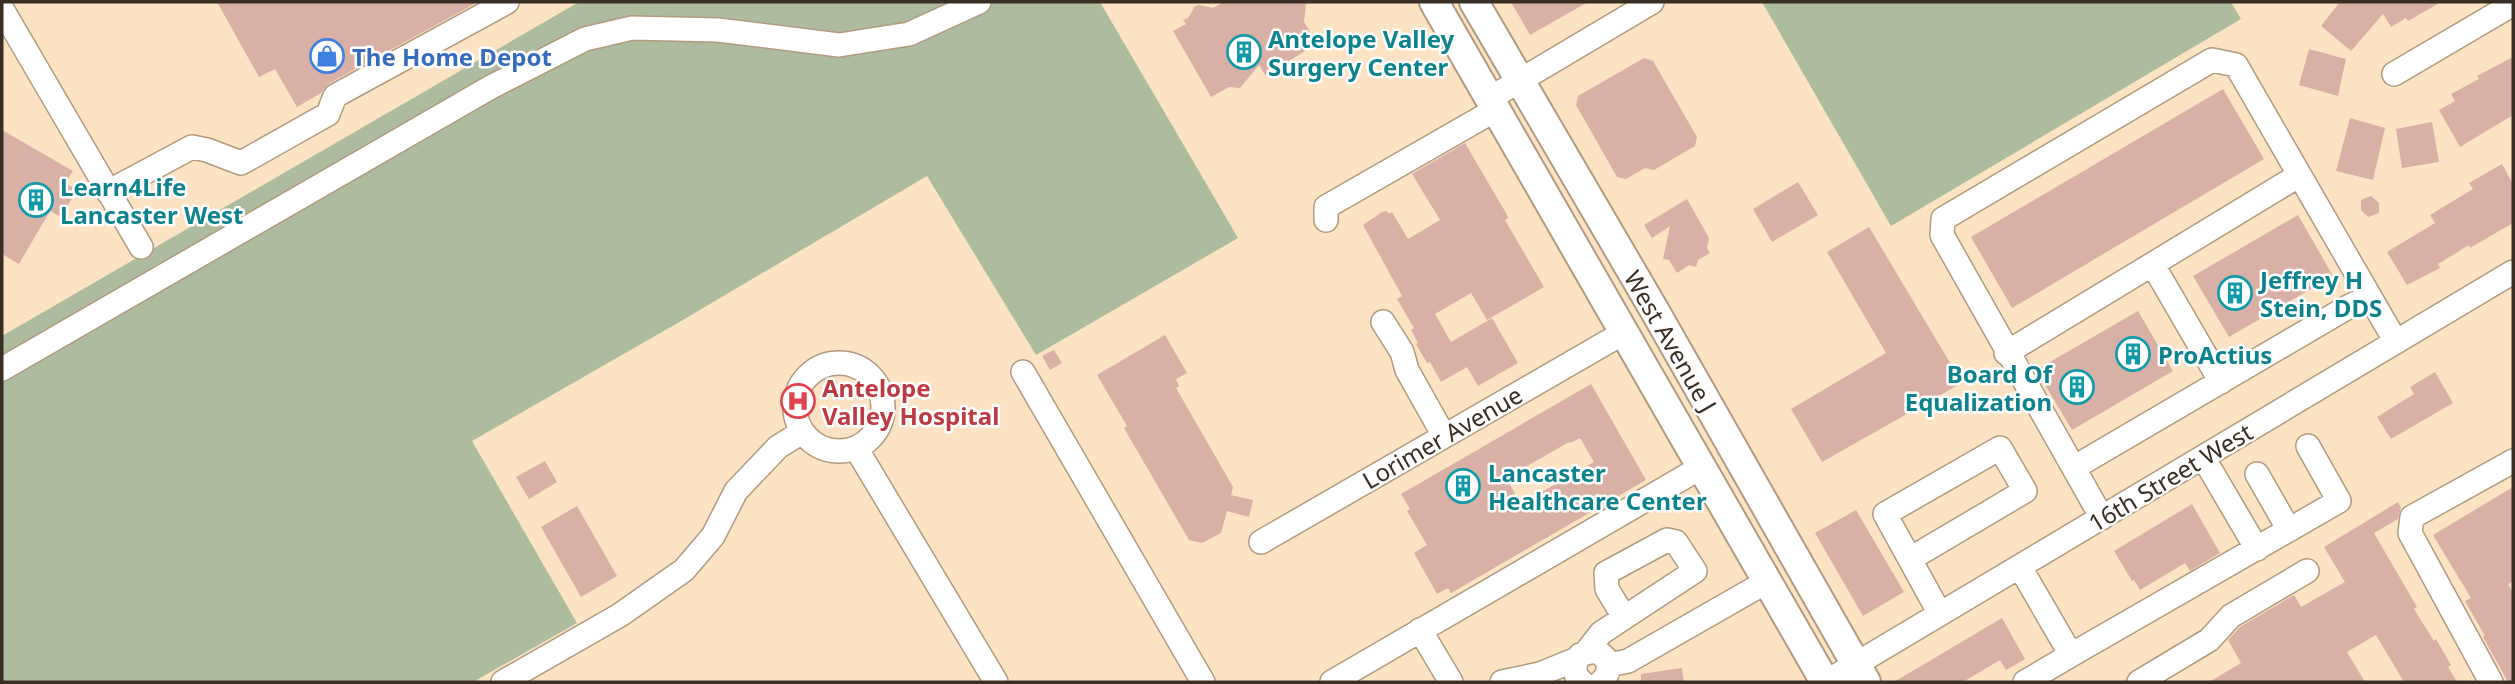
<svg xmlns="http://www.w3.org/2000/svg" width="2515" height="684" viewBox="0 0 2515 684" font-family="'Noto Sans',sans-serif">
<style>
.green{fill:#adbb9f}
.building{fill:#d8b0a5;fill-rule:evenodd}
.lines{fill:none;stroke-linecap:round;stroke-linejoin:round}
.minor-casing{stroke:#b29a7e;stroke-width:26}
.major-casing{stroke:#b29a7e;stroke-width:32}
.minor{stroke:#fff;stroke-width:23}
.major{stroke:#fff;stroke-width:28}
.labels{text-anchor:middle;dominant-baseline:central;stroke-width:5;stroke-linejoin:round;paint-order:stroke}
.culture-label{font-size:24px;font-weight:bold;fill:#0d838f;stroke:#fff;text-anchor:start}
.shop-label{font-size:24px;font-weight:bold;fill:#366cbe;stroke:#fff;text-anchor:start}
.street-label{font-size:24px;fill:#392f24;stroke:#fff}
.health-label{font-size:24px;font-weight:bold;fill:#be3a42;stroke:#fff;text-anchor:start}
</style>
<rect width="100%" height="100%" fill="#fce3c4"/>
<path class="green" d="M579 2H1100L1238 238 1036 355 927 176 676 324 472 441 577 623 473 682H2V336Z
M1762 2H2231L2241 19 1891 226Z"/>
<path class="building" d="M217 2H478L328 84 321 93 297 107 275 69 259 77Z
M1224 2H1306L1304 22 1317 44 1265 75 1259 65 1240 88 1229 87 1211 97 1173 31 1186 24 1183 20 1188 18 1195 6 1199 5 1213 8Z
M1511 2H1588L1530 35Z
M2340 2H2441L2408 21 2406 18 2391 27 2383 14 2351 51 2321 26Z
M2309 49 2346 59 2338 96 2299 85Z
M2513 57V115L2460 147 2439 110 2455 101 2451 94 2479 79 2477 76Z
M1644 58 1653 61 1697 137 1695 146 1654 170 1645 168 1626 179 1617 177 1576 105 1578 96Z
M2223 89 2264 159 2012 308 1971 237Z
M2350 118 2385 128 2373 180 2336 171Z
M2432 122 2439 162 2402 168 2396 129Z
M2 130 73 171 65 183 77 190 61 217 50 211 19 264 2 254Z
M1465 143 1506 213 1508 218 1505 220 1544 287 1487 320 1471 293 1435 314 1451 342 1492 318 1518 363 1478 386 1467 367 1441 382 1430 362 1427 363 1416 344 1418 343 1411 330 1414 328 1397 299 1402 296 1363 225 1382 212 1387 211 1389 214 1392 212 1408 239 1440 220 1412 174Z
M2502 164 2513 184V223L2470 248 2469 245 2438 264 2440 268 2407 285 2387 252 2435 223 2430 215 2473 189 2469 183Z
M1798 182 1818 215 1772 242 1753 209Z
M2371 196 2379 203V213L2368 217 2361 210V200Z
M1687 199 1709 238 1707 248 1710 253 1698 260 1696 267 1689 265 1677 273 1669 260 1663 259 1670 226 1652 238 1644 225Z
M2298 215 2333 276 2229 337 2193 276Z
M1869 227 1958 376 1956 377 1960 384 1822 462 1791 409 1886 353 1827 252Z
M2138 311 2173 371 2072 430 2036 370Z
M1165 335 1187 373 1176 379 1179 386 1176 388 1233 487 1231 495 1253 500 1249 517 1227 511 1221 533 1202 543 1189 540 1124 428 1127 426 1097 375Z
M1054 350 1062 363 1050 370 1042 356Z
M2435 372 2453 403 2391 439 2377 417 2414 394 2410 387Z
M1591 384 1646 480 1451 593 1448 588 1437 594 1414 553 1427 545 1407 511 1410 509 1401 494ZM1580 438 1594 462 1521 504 1506 478 1569 442 1570 443Z
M545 461 557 482 529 499 516 477Z
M2513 487V581L2508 584 2513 593V682H2508L2483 637 2485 636 2465 601 2471 598 2433 535Z
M2398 502 2401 508 2398 519 2374 533 2417 607 2414 609 2434 641 2436 639 2451 665 2448 667 2457 682H2404L2376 635 2347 652 2365 682H2209L2241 663 2228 640 2240 627 2294 595 2301 607 2345 582 2324 547Z
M2192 504 2220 553 2190 571 2185 563 2140 590 2134 580 2132 581 2114 551Z
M577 506 617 576 581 597 541 527Z
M1856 510 1904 592 1863 616 1815 533Z
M2002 618 2025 659 2006 670 2000 660 1963 682H1894Z
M1682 668 1684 682H1641V674Z"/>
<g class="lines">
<g class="minor-casing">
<path id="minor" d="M2 9 141 247
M2394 74 2513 4
M1489 99 1652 2
M108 192 192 147 207 150 241 163 328 114 335 96 507 2
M1326 220V207L1495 110
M2153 265 2221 382
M1383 322 1402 352 1407 370 1444 436
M2006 353 2298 176
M795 407a44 44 0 1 1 88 0a44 44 0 1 1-88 0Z
M2 369 491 87 585 39 632 28 718 30 839 45 909 34 979 2
M1023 372 1203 682
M856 448 996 682
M2203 457 2257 549
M2075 467 2348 307 2369 297
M2257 474 2289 530
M2102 518 1942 235 1943 219 2212 60 2236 65 2396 342
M1261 542 1623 333
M1910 559 2025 491 2000 448 1885 514 1940 614
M2020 567 2071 655 2025 682
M1420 630 1451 682
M1587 651 1601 633 1695 571 1676 542 1667 540 1606 573 1607 589 1624 617
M2071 655 2339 501 2308 446
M1609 665 1628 661 1766 582
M503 682 620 615 684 570 713 536 736 491 778 447 802 432
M1332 682 1700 468
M1502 682 1540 674 1577 659
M1582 682C1573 675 1573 664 1580 655L1593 651C1610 655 1613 671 1601 682
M1826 682 2513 272
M2139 682 2209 640 2231 616 2307 571
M2491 682 2410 533 2412 517 2513 461"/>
</g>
<g class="major-casing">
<path id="major" d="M1434 2 1825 682
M1474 2 1656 313 1866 682"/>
</g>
<use href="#minor" class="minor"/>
<use href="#major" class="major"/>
</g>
<defs>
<g id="building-ring" transform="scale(1.75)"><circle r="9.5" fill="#fff" stroke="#0f9aa8" stroke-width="1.5"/><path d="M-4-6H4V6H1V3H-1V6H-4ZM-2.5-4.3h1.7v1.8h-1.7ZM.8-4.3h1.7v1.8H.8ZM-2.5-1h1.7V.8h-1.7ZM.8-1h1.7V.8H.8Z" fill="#0f9aa8"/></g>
<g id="shop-ring" transform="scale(1.75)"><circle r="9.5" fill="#fff" stroke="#3f7fe0" stroke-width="1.5"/><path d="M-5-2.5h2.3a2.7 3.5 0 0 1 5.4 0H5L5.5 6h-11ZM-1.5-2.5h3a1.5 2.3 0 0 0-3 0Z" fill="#3f7fe0"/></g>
<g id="hospital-ring" transform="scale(1.75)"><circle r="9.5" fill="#fff" stroke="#e0444e" stroke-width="1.5"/><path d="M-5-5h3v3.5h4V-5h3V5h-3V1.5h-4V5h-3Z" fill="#e0444e"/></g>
</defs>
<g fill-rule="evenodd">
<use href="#building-ring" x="1244" y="52"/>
<use href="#shop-ring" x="327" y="56"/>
<use href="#building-ring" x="36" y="200"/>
<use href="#building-ring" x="2235" y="293"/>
<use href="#building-ring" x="2133" y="354"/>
<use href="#building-ring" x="2077" y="387"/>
<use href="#hospital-ring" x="798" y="401"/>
<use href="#building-ring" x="1463" y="486"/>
</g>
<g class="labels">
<g class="culture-label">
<text x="1268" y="38">Antelope Valley<tspan x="1268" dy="28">Surgery Center</tspan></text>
<text x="60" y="186">Learn4Life<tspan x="60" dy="28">Lancaster West</tspan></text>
<text x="2260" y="279">Jeffrey H<tspan x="2260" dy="28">Stein, DDS</tspan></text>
<text x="2158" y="354">ProActius</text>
<text x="2052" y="373" text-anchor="end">Board Of<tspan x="2052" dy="28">Equalization</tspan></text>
<text x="1488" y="472">Lancaster<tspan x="1488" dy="28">Healthcare Center</tspan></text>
</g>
<g class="shop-label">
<text x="352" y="56">The Home Depot</text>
</g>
<g class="street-label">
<text transform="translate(1671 341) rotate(60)">West Avenue J</text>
<text transform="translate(1442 437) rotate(-30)">Lorimer Avenue</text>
<text transform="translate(2170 477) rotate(-31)">16th Street West</text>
</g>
<g class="health-label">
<text x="822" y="387">Antelope<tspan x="822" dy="28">Valley Hospital</tspan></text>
</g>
</g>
<rect width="2515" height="684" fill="none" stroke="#392f24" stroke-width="7"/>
</svg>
